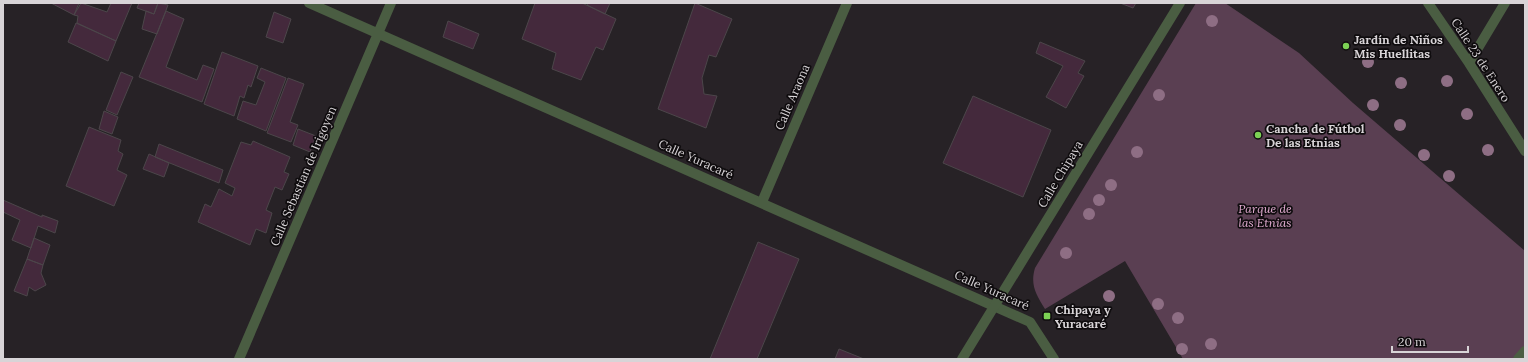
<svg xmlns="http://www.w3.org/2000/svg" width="1528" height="362" viewBox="0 0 1528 362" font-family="Lora,serif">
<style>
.green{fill:#5a3f52}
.building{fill:#44293c;stroke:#4c464a}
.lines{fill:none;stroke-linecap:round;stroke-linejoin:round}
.service{stroke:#4a5d42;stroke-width:10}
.minor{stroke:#4a5d42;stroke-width:10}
.tertiary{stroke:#4a5d42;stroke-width:10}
.tree{fill:#8e6e84}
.poi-dot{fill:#7cd154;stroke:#0f0c0e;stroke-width:1.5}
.labels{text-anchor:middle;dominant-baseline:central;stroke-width:3.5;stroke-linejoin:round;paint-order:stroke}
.poi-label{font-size:12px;font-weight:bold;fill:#d8d4d7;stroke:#0f0c0e;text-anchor:start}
.street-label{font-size:12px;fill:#d8d4d7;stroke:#0f0c0e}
.park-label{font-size:12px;font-style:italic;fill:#e2acd1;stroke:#0f0c0e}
</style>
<rect width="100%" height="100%" fill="#272226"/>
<path class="green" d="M1196 3H1225L1299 53 1353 103 1525 251V359H1183L1125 261 1045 309C1036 294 1030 285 1035 268Z"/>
<path class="building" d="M51 3H79L74 15Z
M81 3 107 12 111 3H132L116 41 77 23 78 16 74 15Z
M139 3H158L154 14 137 8Z
M158 3 168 5 157 34 142 29 146 11 154 14Z
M535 3H582L616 19 603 50 596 47 581 80 552 69 556 53 522 39Z
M588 3H610L605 14 587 5Z
M695 3 732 19 716 57 709 55 702 78 704 94 717 96 706 128 658 109Z
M1120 3H1136L1133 8Z
M166 11 184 19 166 67 197 80 203 65 214 69 202 102 139 77Z
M274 12 291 19 283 43 266 37Z
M448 21 479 34 473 49 443 37Z
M76 23 116 41 108 61 68 42Z
M1040 42 1085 61 1078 73 1084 76 1066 108 1046 97 1063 66 1036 53Z
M222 52 258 66 251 87 248 85 244 98 240 96 234 116 204 104Z
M261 68 286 78 266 131 237 119 243 101 256 105 265 82 257 78Z
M121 72 133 77 117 115 106 110Z
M288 78 304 84 290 122 298 125 291 142 267 133Z
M973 96 1051 130 1023 197 943 163Z
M104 111 118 117 112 134 99 129Z
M89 127 121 140 118 151 123 154 117 170 127 175 114 206 66 186Z
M298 129 316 136 310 152 293 145Z
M253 141 290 157 284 172 289 174 282 190 275 187 266 210 272 213 266 233 256 229 250 245 198 222 205 204 211 207 219 189 232 196 235 188 225 183 241 142 251 145Z
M159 144 223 170 219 183 155 157Z
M149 154 169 163 164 177 143 169Z
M3 200 42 217V215L58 221 55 233 38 226 31 248 12 240 20 220 3 212Z
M34 238 50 245 43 265 27 259Z
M758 242 799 259 757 359H710Z
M27 259 43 265 41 273 46 285 35 291 29 287 27 296 14 291Z
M839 349 864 359H835Z"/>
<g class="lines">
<path class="service" d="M1518 359 1525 351"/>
<path class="minor" d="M309 3 1030 322 1054 359
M1428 3 1469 63 1525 151
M1469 63 1505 3
M762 202 847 3
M239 359 391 3"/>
<path class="tertiary" d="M962 359 1180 3"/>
</g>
<g class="tree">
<circle cx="1212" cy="21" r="6"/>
<circle cx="1368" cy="62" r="6"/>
<circle cx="1447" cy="81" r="6"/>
<circle cx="1401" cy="83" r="6"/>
<circle cx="1159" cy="95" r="6"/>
<circle cx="1373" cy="105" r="6"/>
<circle cx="1467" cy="114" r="6"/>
<circle cx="1400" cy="125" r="6"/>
<circle cx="1488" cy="150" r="6"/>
<circle cx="1137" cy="152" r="6"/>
<circle cx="1424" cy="155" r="6"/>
<circle cx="1449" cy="176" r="6"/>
<circle cx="1111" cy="185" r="6"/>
<circle cx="1099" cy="200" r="6"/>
<circle cx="1089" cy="214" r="6"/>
<circle cx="1066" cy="253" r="6"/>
<circle cx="1109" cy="296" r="6"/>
<circle cx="1158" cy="304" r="6"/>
<circle cx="1178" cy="318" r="6"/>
<circle cx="1211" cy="344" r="6"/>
<circle cx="1182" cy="349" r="6"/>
</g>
<g class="poi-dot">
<circle cx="1346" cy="46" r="4"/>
<circle cx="1258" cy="135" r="4"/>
<rect x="1043" y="312" width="8" height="8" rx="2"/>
</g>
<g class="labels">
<g class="poi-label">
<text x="1354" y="39">Jardín de Niños<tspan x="1354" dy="14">Mis Huellitas</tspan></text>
<text x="1266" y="128">Cancha de Fútbol<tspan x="1266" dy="14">De las Etnias</tspan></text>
<text x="1055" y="309">Chipaya y<tspan x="1055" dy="14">Yuracaré</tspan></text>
</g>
<g class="street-label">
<text transform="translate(1481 60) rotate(57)">Calle 23 de Enero</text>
<text transform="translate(792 97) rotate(-67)">Calle Araona</text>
<text transform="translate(696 159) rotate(24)">Calle Yuracaré</text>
<text transform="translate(1060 174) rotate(-59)">Calle Chipaya</text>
<text transform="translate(303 176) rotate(-67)">Calle Sebastian de Irigoyen</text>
<text transform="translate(992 290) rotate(24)">Calle Yuracaré</text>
</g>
<g class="park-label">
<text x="1265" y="208">Parque de<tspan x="1265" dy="14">las Etnias</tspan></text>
</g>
</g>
<rect width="1528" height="362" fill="none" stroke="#d8d4d7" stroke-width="8"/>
<path d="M1392 346v6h76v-6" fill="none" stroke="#d8d4d7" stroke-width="2"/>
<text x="1398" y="346" font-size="12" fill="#d8d4d7" stroke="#0f0c0e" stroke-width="3" paint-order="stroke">20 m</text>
</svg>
